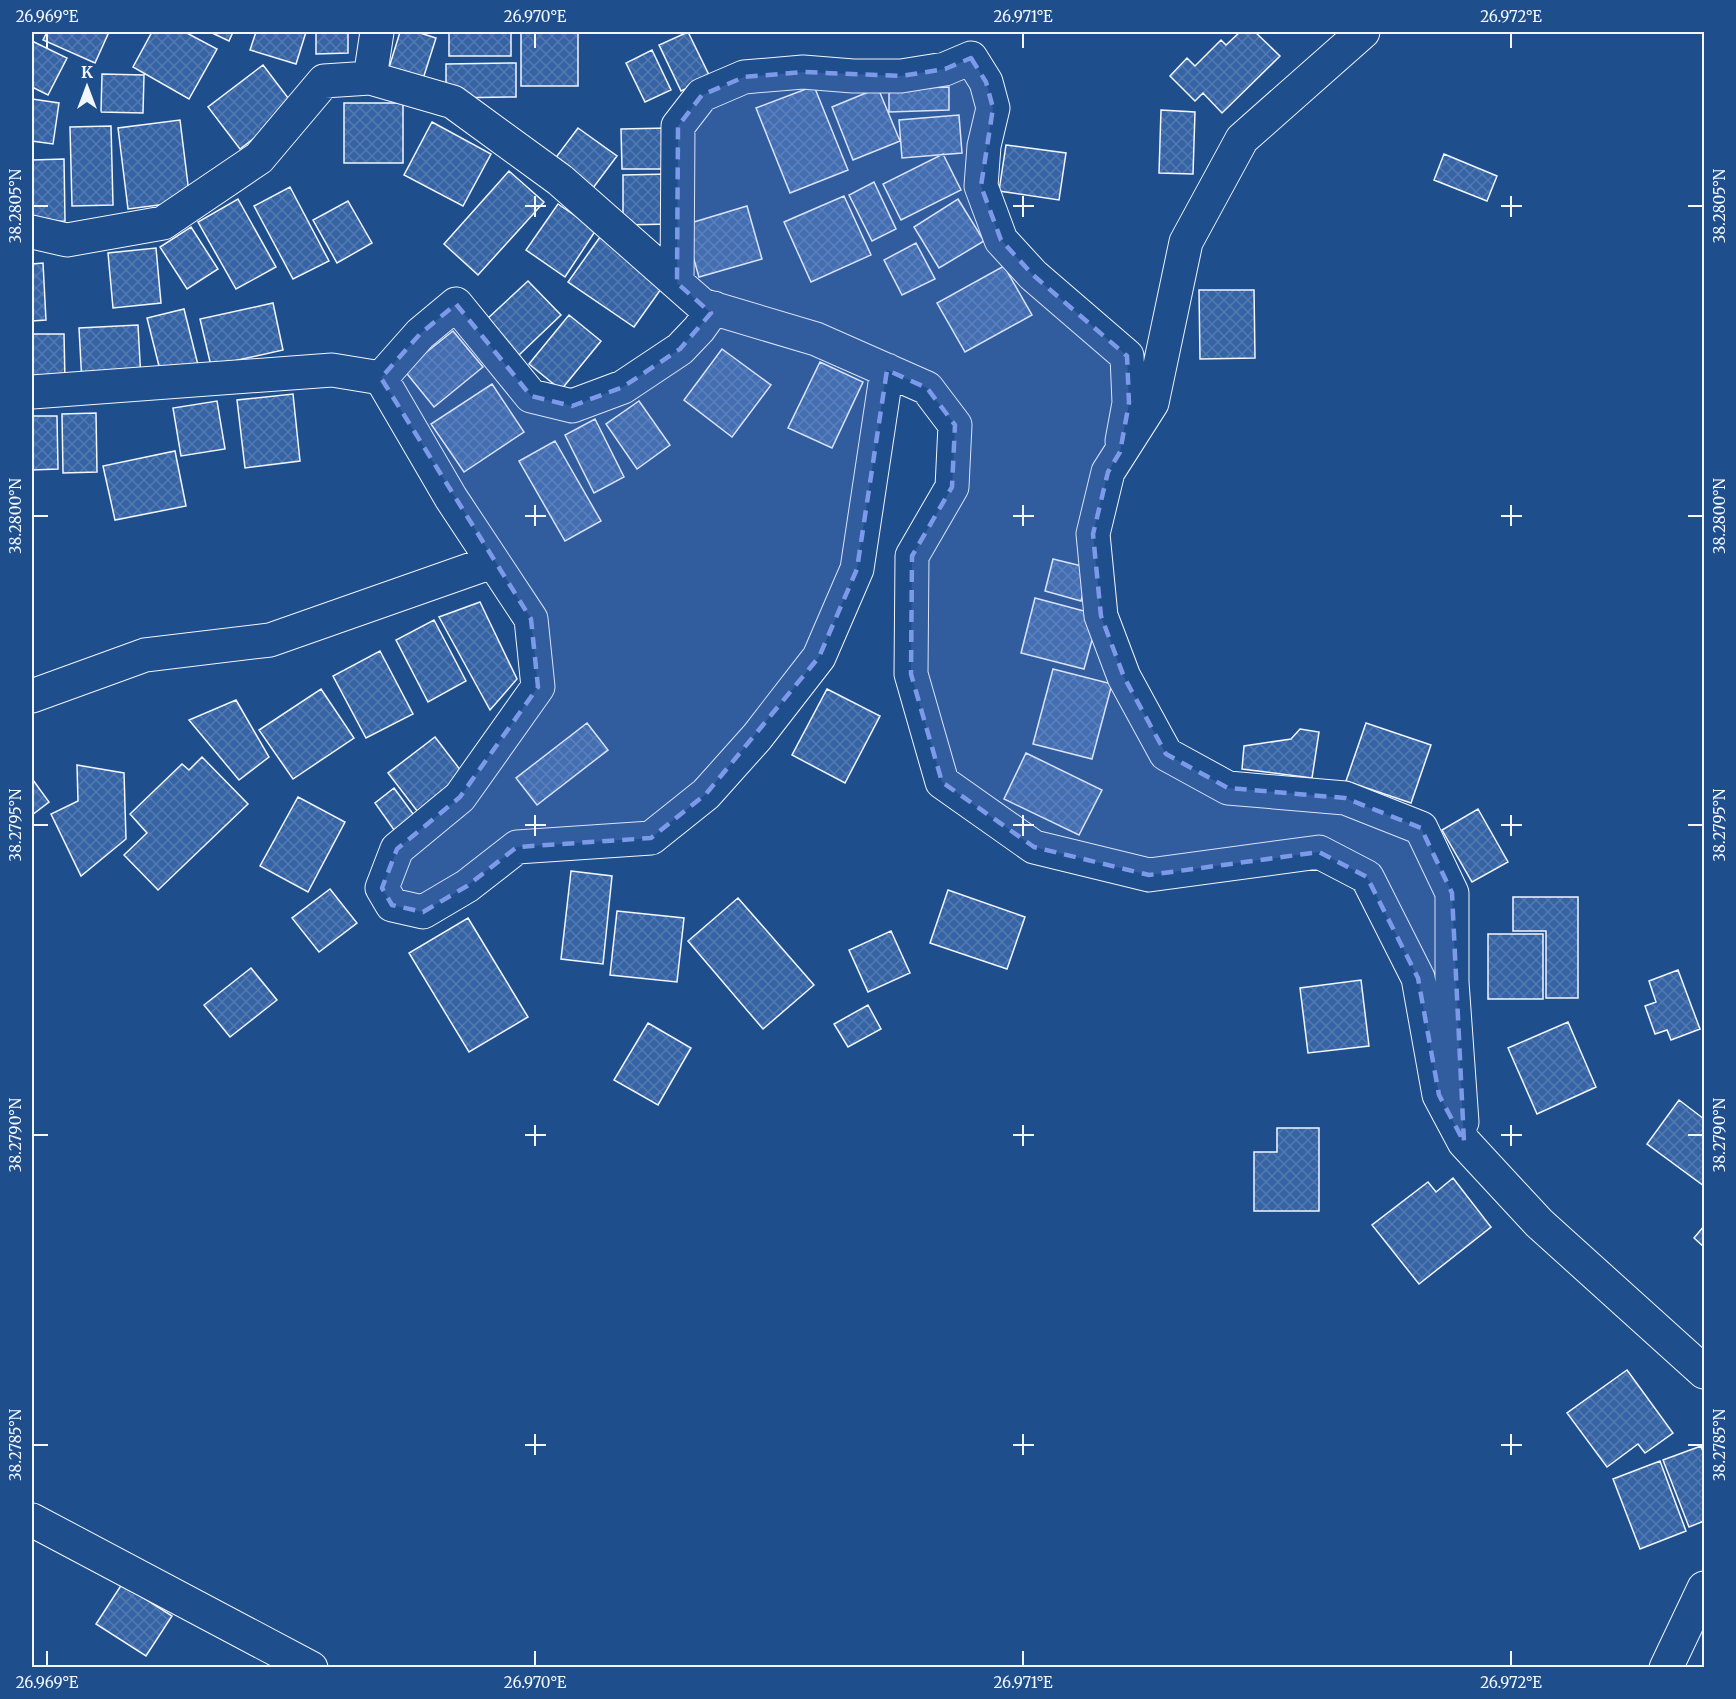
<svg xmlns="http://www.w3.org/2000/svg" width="1736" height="1699" viewBox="0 0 1736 1699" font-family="Merriweather,serif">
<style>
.building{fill:url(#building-cross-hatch);stroke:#f2f6ff;stroke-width:1.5}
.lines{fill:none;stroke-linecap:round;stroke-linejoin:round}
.minor-casing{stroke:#f2f6ff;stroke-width:35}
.minor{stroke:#1f4e8c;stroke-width:33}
.marked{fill:#7d9aea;fill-opacity:0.2;stroke:#7d9aea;stroke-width:4.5;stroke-dasharray:12 8;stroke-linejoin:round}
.ticks{fill:none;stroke:#f2f6ff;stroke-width:2}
.neatline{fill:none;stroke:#f2f6ff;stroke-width:2}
.ticks-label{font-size:15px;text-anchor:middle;fill:#f2f6ff}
</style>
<defs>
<pattern id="building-cross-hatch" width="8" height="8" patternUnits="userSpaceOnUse" patternTransform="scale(1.5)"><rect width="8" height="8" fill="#3563a3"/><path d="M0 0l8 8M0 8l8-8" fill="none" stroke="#537ab1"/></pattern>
</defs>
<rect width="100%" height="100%" fill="#1f4e8c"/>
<path class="building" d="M47 32H109L95 63 43 40Z
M152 32H185L217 49 189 99 133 67Z
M210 32H233L229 41Z
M256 32H306L296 64 250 50Z
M316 32H348V53L316 54Z
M400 32H417L436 38 422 82 388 71Z
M449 32H511V56H449Z
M521 32H578V86H521Z
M688 32 710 77 681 91 659 45Z
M1240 32H1255L1280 56 1222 113 1203 93 1195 101 1170 76 1187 58 1195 66 1221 40 1226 45Z
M32 41 67 58 48 95 32 87Z
M652 50 671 90 645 102 626 63Z
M516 63V97L446 98V64Z
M263 65 295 107 240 149 208 107Z
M102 74 144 75 143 113 101 112Z
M814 86 848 170 790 193 756 108Z
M949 87V110L889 112V89Z
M878 88 900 141 853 160 832 107Z
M32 99 59 103 53 144 32 141Z
M344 103H403V163H344Z
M1161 110 1195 112 1193 174 1159 173Z
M959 115 962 153 902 158 899 120Z
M180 120 190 201 128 209 118 128Z
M432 122 491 154 463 206 404 175Z
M111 126 113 205 72 206 70 127Z
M578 128 617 156 593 188 554 160Z
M668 128 669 169H622L621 129Z
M1006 145 1066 153 1059 200 999 191Z
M943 154 961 190 901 220 883 184Z
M1444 154 1497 176 1487 201 1434 180Z
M64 159 65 221 32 222V160Z
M509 171 544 202 478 275 444 244Z
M670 174 671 224 623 225V175Z
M874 182 896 229 872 241 849 195Z
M290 187 329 261 293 279 254 206Z
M844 196 871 255 811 282 784 222Z
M238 199 276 267 236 289 198 222Z
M958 199 984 241 939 268 914 227Z
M348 201 372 243 337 263 313 220Z
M558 204 596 230 565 277 526 250Z
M747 206 762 259 699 277 684 225Z
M191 227 218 269 187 289 160 247Z
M600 237 666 282 634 327 568 282Z
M916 243 935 279 902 295 884 260Z
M156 248 161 303 113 308 108 253Z
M43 263 46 320 32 321V264Z
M1004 266 1032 315 965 352 937 303Z
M528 281 561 315 519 355 486 320Z
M1199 290H1254L1255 358 1200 359Z
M273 303 283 350 211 366 200 319Z
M184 309 198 365 161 374 147 318Z
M569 315 601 341 561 390 529 364Z
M138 325 141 380 82 383 79 328Z
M453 331 483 367 434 407 404 370Z
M32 334H64L65 382H32Z
M722 349 771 385 732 437 684 400Z
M820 362 863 382 832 448 788 428Z
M492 384 524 432 464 472 431 424Z
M293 394 300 461 245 468 237 400Z
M217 401 225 449 181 456 173 408Z
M639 401 670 445 637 469 606 424Z
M96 413 97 472 63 473 62 414Z
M32 416H57L58 469 32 470Z
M595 419 624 477 594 493 565 435Z
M555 441 601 521 565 541 519 461Z
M175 451 186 506 115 520 103 466Z
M1053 559 1090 568 1081 601 1045 591Z
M1035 598 1099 615 1084 669 1021 653Z
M480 602 517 679 490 710 439 617Z
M434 620 466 681 428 702 396 640Z
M380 651 413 714 366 738 333 676Z
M1053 669 1112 684 1092 759 1033 744Z
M321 689 354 738 293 779 259 730Z
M827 689 880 716 845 783 792 755Z
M236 700 269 757 239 780 189 720Z
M587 723 608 750 537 805 516 778Z
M1366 723 1431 745 1411 803 1346 781Z
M1300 729 1319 732 1312 778 1242 769 1244 746 1291 739Z
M435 737 468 780 421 816 388 773Z
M1026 753 1102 790 1079 835 1004 799Z
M202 757 248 804 158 890 124 855 147 833 130 814 182 764 189 770Z
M77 765 124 773 126 839 81 876 51 814 78 801Z
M33 780 49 802 32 815V781Z
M394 788 419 822 399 837 375 803Z
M298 797 345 822 308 892 260 866Z
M1478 809 1508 862 1472 882 1442 830Z
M571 871 612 876 603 964 561 959Z
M330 889 357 923 319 952 292 918Z
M948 890 1025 917 1007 969 930 943Z
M1513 897H1578V998H1546V931H1513Z
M738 898 814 985 763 1029 688 941Z
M617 911 684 918 677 982 610 975Z
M468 918 528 1017 469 1052 409 953Z
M891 931 910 973 868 992 849 950Z
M1488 934H1543V999H1488Z
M251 968 277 1000 230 1037 204 1005Z
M1678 970 1700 1029 1671 1040 1667 1030 1655 1034 1645 1006 1656 1002 1649 981Z
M1361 980 1369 1046 1308 1053 1300 988Z
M868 1005 881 1029 848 1047 834 1024Z
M1568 1022 1596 1087 1537 1114 1508 1048Z
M648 1023 691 1048 658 1105 614 1080Z
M1679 1100 1704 1119V1186L1647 1144Z
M1277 1128H1319V1211H1254V1152H1277Z
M1453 1178 1491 1227 1419 1284 1372 1225 1428 1182 1436 1192Z
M1704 1226V1247L1694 1238Z
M1627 1370 1673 1433 1645 1453 1638 1444 1607 1467 1567 1413Z
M1701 1446 1704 1454V1521L1689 1527 1663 1460Z
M1660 1461 1686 1531 1640 1549 1613 1479Z
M122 1584 172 1616 146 1656 96 1624Z"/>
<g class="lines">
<g class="minor-casing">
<path id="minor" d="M1363 32 1242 139 1186 242 1152 403 1108 472 1093 534 1101 616 1124 677 1166 754 1228 788 1345 798 1421 828 1452 893V982L1462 1122
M370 78 377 32
M32 232 67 240 163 223 259 158 324 81 370 78 453 102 560 180 702 305 816 339 927 388 955 425 952 487 912 556 911 674 942 782 1034 847 1149 875 1319 852 1367 877 1418 978 1439 1095 1464 1142 1539 1223 1704 1372
M677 283 678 126 702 95 744 77 803 72 853 76H901L945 69 971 58 986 82 993 108 984 146 981 186 1001 240 1033 275 1127 356 1129 403 1122 441
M381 378 420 334 456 304 531 396 572 406 623 387 680 349 699 329 714 308
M32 392 332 370 381 378 451 498 531 619 538 687 460 797 397 849 382 888 392 905 423 912 467 886 517 847 651 838 706 794 757 737 819 657 857 569 887 370
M32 696 145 655 270 640 492 562
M32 1520 311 1668
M1666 1668 1704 1588"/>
</g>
<use href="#minor" class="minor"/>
</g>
<path class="marked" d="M971 58 986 82 993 108 981 186 1001 240 1033 275 1127 356 1129 403 1120 452 1108 472 1093 534 1101 616 1124 677 1166 754 1228 788 1345 798 1421 828 1452 893 1464 1142 1439 1095 1418 978 1367 877 1319 852 1149 875 1034 847 942 782 911 674 912 556 952 487 955 425 927 388 887 370 857 569 819 657 706 794 651 838 517 847 467 886 423 912 392 905 382 888 397 849 460 797 538 687 531 619 381 378 420 334 456 304 531 396 572 406 623 387 680 349 711 313 677 283 678 126 702 95 744 77 803 72 901 76 945 69Z"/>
<path class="ticks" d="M47 33V48M535 33V48M1023 33V48M1511 33V48M535 196V217M1023 196V217M1511 196V217M33 206H48M525 206H546M1013 206H1034M1501 206H1522M1688 206H1703M535 505V526M1023 505V526M1511 505V526M33 516H48M525 516H546M1013 516H1034M1501 516H1522M1688 516H1703M535 815V836M1023 815V836M1511 815V836M33 825H48M525 825H546M1013 825H1034M1501 825H1522M1688 825H1703M535 1125V1146M1023 1125V1146M1511 1125V1146M33 1135H48M525 1135H546M1013 1135H1034M1501 1135H1522M1688 1135H1703M535 1434V1455M1023 1434V1455M1511 1434V1455M33 1445H48M525 1445H546M1013 1445H1034M1501 1445H1522M1688 1445H1703M47 1651V1666M535 1651V1666M1023 1651V1666M1511 1651V1666"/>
<rect width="1736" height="1699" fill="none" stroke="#1f4e8c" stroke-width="66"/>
<g transform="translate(87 87)" stroke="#1f4e8c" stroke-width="4.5" paint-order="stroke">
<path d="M0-4.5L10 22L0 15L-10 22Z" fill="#f2f6ff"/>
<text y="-9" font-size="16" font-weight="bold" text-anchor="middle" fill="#f2f6ff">K</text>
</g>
<rect x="33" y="33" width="1670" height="1633" class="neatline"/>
<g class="ticks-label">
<text x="47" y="22">26.969°E</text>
<text x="535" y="22">26.970°E</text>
<text x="1023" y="22">26.971°E</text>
<text x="1511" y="22">26.972°E</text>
<text transform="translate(16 206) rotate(-90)" y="5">38.2805°N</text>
<text transform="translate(1720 206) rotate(-90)" y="5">38.2805°N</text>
<text transform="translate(16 516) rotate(-90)" y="5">38.2800°N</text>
<text transform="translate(1720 516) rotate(-90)" y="5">38.2800°N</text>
<text transform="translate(16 825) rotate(-90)" y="5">38.2795°N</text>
<text transform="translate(1720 825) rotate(-90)" y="5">38.2795°N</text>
<text transform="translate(16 1135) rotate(-90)" y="5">38.2790°N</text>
<text transform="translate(1720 1135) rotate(-90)" y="5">38.2790°N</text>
<text transform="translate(16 1445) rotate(-90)" y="5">38.2785°N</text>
<text transform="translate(1720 1445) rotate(-90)" y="5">38.2785°N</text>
<text x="47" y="1688">26.969°E</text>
<text x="535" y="1688">26.970°E</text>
<text x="1023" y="1688">26.971°E</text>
<text x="1511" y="1688">26.972°E</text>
</g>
</svg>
